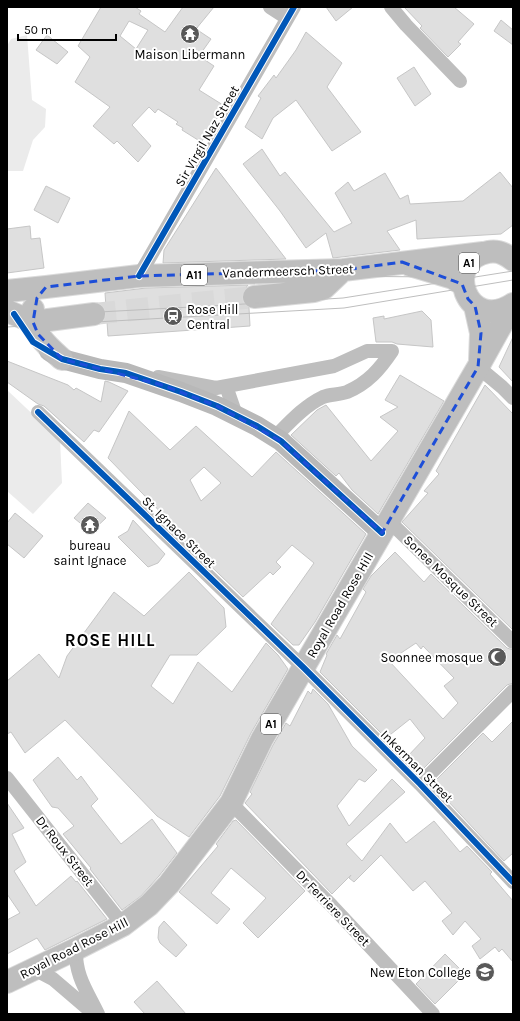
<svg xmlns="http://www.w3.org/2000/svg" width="520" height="1021" viewBox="0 0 520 1021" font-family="Karla,sans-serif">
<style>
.green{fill:#ebebeb}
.building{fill:#dfdfdf;stroke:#c6c6c6;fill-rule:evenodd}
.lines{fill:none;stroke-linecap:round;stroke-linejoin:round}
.primary-tunnel{stroke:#d9d9d9;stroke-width:22;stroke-dasharray:22 11;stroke-linecap:butt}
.primary-casing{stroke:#dbdbdb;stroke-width:24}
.street{stroke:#bebebe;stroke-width:14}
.secondary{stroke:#b8b8b8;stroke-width:20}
.primary{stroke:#bebebe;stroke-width:22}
.tram{stroke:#bebebe;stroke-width:1}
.cycleway-casing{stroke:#fff;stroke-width:8}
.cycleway{stroke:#0057b8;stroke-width:6}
.marked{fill:none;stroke:#1d4ed8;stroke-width:3;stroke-dasharray:8 5;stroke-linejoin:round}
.labels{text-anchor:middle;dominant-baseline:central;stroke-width:4;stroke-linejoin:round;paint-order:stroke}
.shield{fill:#fff;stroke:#4c4c4c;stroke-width:1}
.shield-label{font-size:12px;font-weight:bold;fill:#000}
.poi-label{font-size:13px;fill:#000;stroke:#fff}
.street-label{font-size:13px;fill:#000;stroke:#fff}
.district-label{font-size:17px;font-weight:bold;letter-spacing:1px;fill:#000;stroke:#fff}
</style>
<rect width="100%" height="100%" fill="#fff"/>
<path class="green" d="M27 35 32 100 46 109 45 127 33 140 23 171H7V46L11 39Z
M7 390 60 440 62 483 33 514 7 491Z"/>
<path class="building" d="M101 7H135L141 11 139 14 165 32 183 7H214L196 29 211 39 199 56 214 66 199 90 223 105 221 108 223 109 202 141 199 139 198 140 182 130 183 128 176 124 178 122 158 109 155 113 149 107 132 125 151 146 138 162 117 141 114 144 93 126 110 107 75 82 90 57 78 46ZM129 21 148 30 136 49 120 36Z
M326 7H353L336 21Z
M404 7H454L474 24 458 42 461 44 448 57 420 28 422 26Z
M501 20 513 30V45L494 31Z
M306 32 342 63 327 87 361 132 332 151 296 100 273 118 262 139 245 127 261 98 258 96 274 75 276 78 296 50Z
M47 35 68 52 57 64 36 50Z
M414 67 431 94 415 106 397 78Z
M262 149 280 176 285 172 334 232 352 223 335 193 348 182 354 191 385 173 400 199 408 195 410 204 463 201 500 172 513 188V225L501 234 417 239 416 220 387 231 400 250 333 258 326 233 306 248 280 211 243 164Z
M216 168 286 259 163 263 164 250Z
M46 186 70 198 58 223 34 210Z
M30 226 31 239 40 238 44 268 7 273V229Z
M248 285 243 292 242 298 244 304 249 308 250 326 108 336 105 293 146 288Z
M422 311 431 320 433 347 397 344 392 342H376L373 318 384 316V319Z
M513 337V382L499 367Z
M7 361 68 385 74 390 76 388 101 402 105 381 109 382 128 391 99 432 94 430 84 442 44 406 38 404 7 382Z
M400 375 444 401 378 514 352 490 339 473 336 476 291 435 317 410 326 405 371 461 398 431 380 417 398 407 385 400Z
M485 385 513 414V630L402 522 428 493 424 491 439 474 436 471Z
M129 411 170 450 196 426 252 477 276 452 366 534 315 622 299 645H293L271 624 314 563 292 545 276 562 281 567 273 575 270 572 243 597 171 528 174 526 108 458ZM204 467 221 483 201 501 190 480Z
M88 503 106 518 91 532 74 518Z
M15 513 43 536 24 558 7 544V523Z
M133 520 165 554 158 563 148 567 118 537 128 531Z
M395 552 424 582 431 574 507 648 513 650V683L507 685 420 772 406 758 425 738 410 719 386 738 320 672 327 655 326 654 337 635 340 639 366 592 363 589 371 576ZM416 643 421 649 423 646 454 678 444 686 458 703 443 719 389 661Z
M189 572 224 608 226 627 197 655H170L151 686 173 704 198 662 232 692 266 643 278 655 288 669 251 733 220 796 189 837 157 816 65 720 25 753 11 732 7 734V681L39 654 59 678 67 656 114 592 144 616Z
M313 689 328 704 352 746 377 770 365 782 359 779 337 806 349 826 392 779 405 792 346 844 362 861 390 823 406 843 434 821 460 852 467 846 492 872 490 874 513 901V962L502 949 499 952 495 947 480 959 472 946 481 939 465 921 453 935 442 921 452 913 425 881 413 891 381 855 354 882 349 878 351 875 332 894 245 803 252 794 250 792 273 745 286 723 290 726 308 691 311 694Z
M513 721V853L504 861 432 784 483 733 492 742Z
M58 757 77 780 81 776 98 799 91 806 121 844 152 819 177 853 159 876 141 896 122 910 90 869 91 868 63 834 74 826 58 808 52 807 33 780Z
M7 803 24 828 12 834 26 862 14 871 36 906 71 876 76 882 77 881 107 919 45 950 37 938 7 954V920L20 913 7 894Z
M236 820 305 891 258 938 243 923 266 898 231 868 211 893 230 909 217 924 179 892 218 846 216 844 233 821Z
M164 921 187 945 176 957 160 943 158 938 159 927Z
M445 954 465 974 435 1004 416 984Z
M157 981 186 1014H145L134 1002Z"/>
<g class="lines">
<path class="primary-tunnel" d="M94 314 254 297"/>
<g class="primary-casing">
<path id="primary" d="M513 260C506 254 497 250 488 252 441 261 467 334 513 304
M410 265 453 278 462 284
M7 291 46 287 139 276 343 270 483 253
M254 297 314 291 324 288 343 270
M475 306 481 333 480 360
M33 309C32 333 45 344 62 359
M7 311 33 322 94 314
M7 982 76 949 123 925 149 905 169 884 231 803 262 739 478 367 513 304"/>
</g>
<path class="street" d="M270 7 287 18
M391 7 406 25 460 81
M139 276 294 7
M478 367 502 387 513 398
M158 377 216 388 334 366 367 351H392C380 369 368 383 347 392 339 395 330 394 323 397 304 406 289 423 275 437
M226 386 236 415
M38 412 304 668 420 784 513 882
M389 521 513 642
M7 778 123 925
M420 784 513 691
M231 803 332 906 433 1014
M76 949C75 976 87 991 98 1014
M34 969 53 979 94 1014"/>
<path class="secondary" d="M49 351 62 359 100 369 126 373 181 392 217 406 257 426 281 441 382 533"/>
<use href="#primary" class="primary"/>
<path class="tram" d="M7 282H29L49 284
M7 291 306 276 443 277
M7 317 228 305 343 298 513 271
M7 327 344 308 513 280"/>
<g class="cycleway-casing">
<path id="cycleway" d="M139 276 294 7
M14 314 33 342 62 359 100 369 126 373 181 392 217 406 257 426 281 441 382 533
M38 412 304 668 420 784 513 882"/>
</g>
<use href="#cycleway" class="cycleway"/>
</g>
<path class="marked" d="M402 262 462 284 468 299 475 306 481 333 478 367 382 533 281 441 217 406 162 385 62 359 38 334 33 322 37 298 46 287 139 276 343 270Z"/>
<defs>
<g id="temple-disc" transform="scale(1)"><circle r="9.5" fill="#595959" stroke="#fff"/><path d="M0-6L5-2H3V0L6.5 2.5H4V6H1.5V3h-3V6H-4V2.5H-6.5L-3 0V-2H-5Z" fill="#fff"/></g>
<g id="station-disc" transform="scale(1)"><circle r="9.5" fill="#595959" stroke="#fff"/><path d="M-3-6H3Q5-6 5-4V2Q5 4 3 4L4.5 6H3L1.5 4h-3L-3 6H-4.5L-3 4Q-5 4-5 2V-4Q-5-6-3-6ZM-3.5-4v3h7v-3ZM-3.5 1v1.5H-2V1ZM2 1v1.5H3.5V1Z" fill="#fff"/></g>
<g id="mosque-disc" transform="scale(1)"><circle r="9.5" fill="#595959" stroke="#fff"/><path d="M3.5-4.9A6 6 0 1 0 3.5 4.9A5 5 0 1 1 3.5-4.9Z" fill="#fff"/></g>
<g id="university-disc" transform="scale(1)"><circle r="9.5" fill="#595959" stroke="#fff"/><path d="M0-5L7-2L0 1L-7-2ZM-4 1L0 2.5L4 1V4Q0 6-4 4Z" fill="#fff"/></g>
</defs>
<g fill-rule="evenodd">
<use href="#temple-disc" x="190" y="34"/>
<use href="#station-disc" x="173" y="316"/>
<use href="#temple-disc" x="90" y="525"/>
<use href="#mosque-disc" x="497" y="657"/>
<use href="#university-disc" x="485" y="972"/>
</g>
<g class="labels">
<g class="shield">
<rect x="459" y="253" width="20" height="20" rx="3"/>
<rect x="181" y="265" width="26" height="20" rx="3"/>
<rect x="261" y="714" width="20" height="20" rx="3"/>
</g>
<g class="shield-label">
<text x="469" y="263">A1</text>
<text x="194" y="275">A11</text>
<text x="271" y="724">A1</text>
</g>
<g class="poi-label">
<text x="190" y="54">Maison Libermann</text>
<text x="187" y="309" text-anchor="start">Rose Hill<tspan x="187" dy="15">Central</tspan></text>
<text x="90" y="545">bureau<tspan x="90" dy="15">saint Ignace</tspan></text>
<text x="483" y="657" text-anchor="end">Soonnee mosque</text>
<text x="471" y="972" text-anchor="end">New Eton College</text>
</g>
<g class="street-label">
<text transform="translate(207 136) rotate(-60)">Sir Virgil Naz Street</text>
<text transform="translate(288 271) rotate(-2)">Vandermeersch Street</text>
<text transform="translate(179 532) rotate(44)">St. Ignace Street</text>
<text transform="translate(451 581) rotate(44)">Sonee Mosque Street</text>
<text transform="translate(340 605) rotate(-60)">Royal Road Rose Hill</text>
<text transform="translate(417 766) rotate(45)">Inkerman Street</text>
<text transform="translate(65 851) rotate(52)">Dr Roux Street</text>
<text transform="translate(333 908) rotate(46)">Dr Ferriere Street</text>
<text transform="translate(74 948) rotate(-27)">Royal Road Rose Hill</text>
</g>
<g class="district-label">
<text x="110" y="640">ROSE HILL</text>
</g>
</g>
<rect width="520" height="1021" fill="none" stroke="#000000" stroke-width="16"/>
<path d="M18 34v6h98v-6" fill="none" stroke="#000000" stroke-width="2"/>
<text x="24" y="34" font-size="12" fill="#000000" stroke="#ffffff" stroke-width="3" paint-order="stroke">50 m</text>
</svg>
